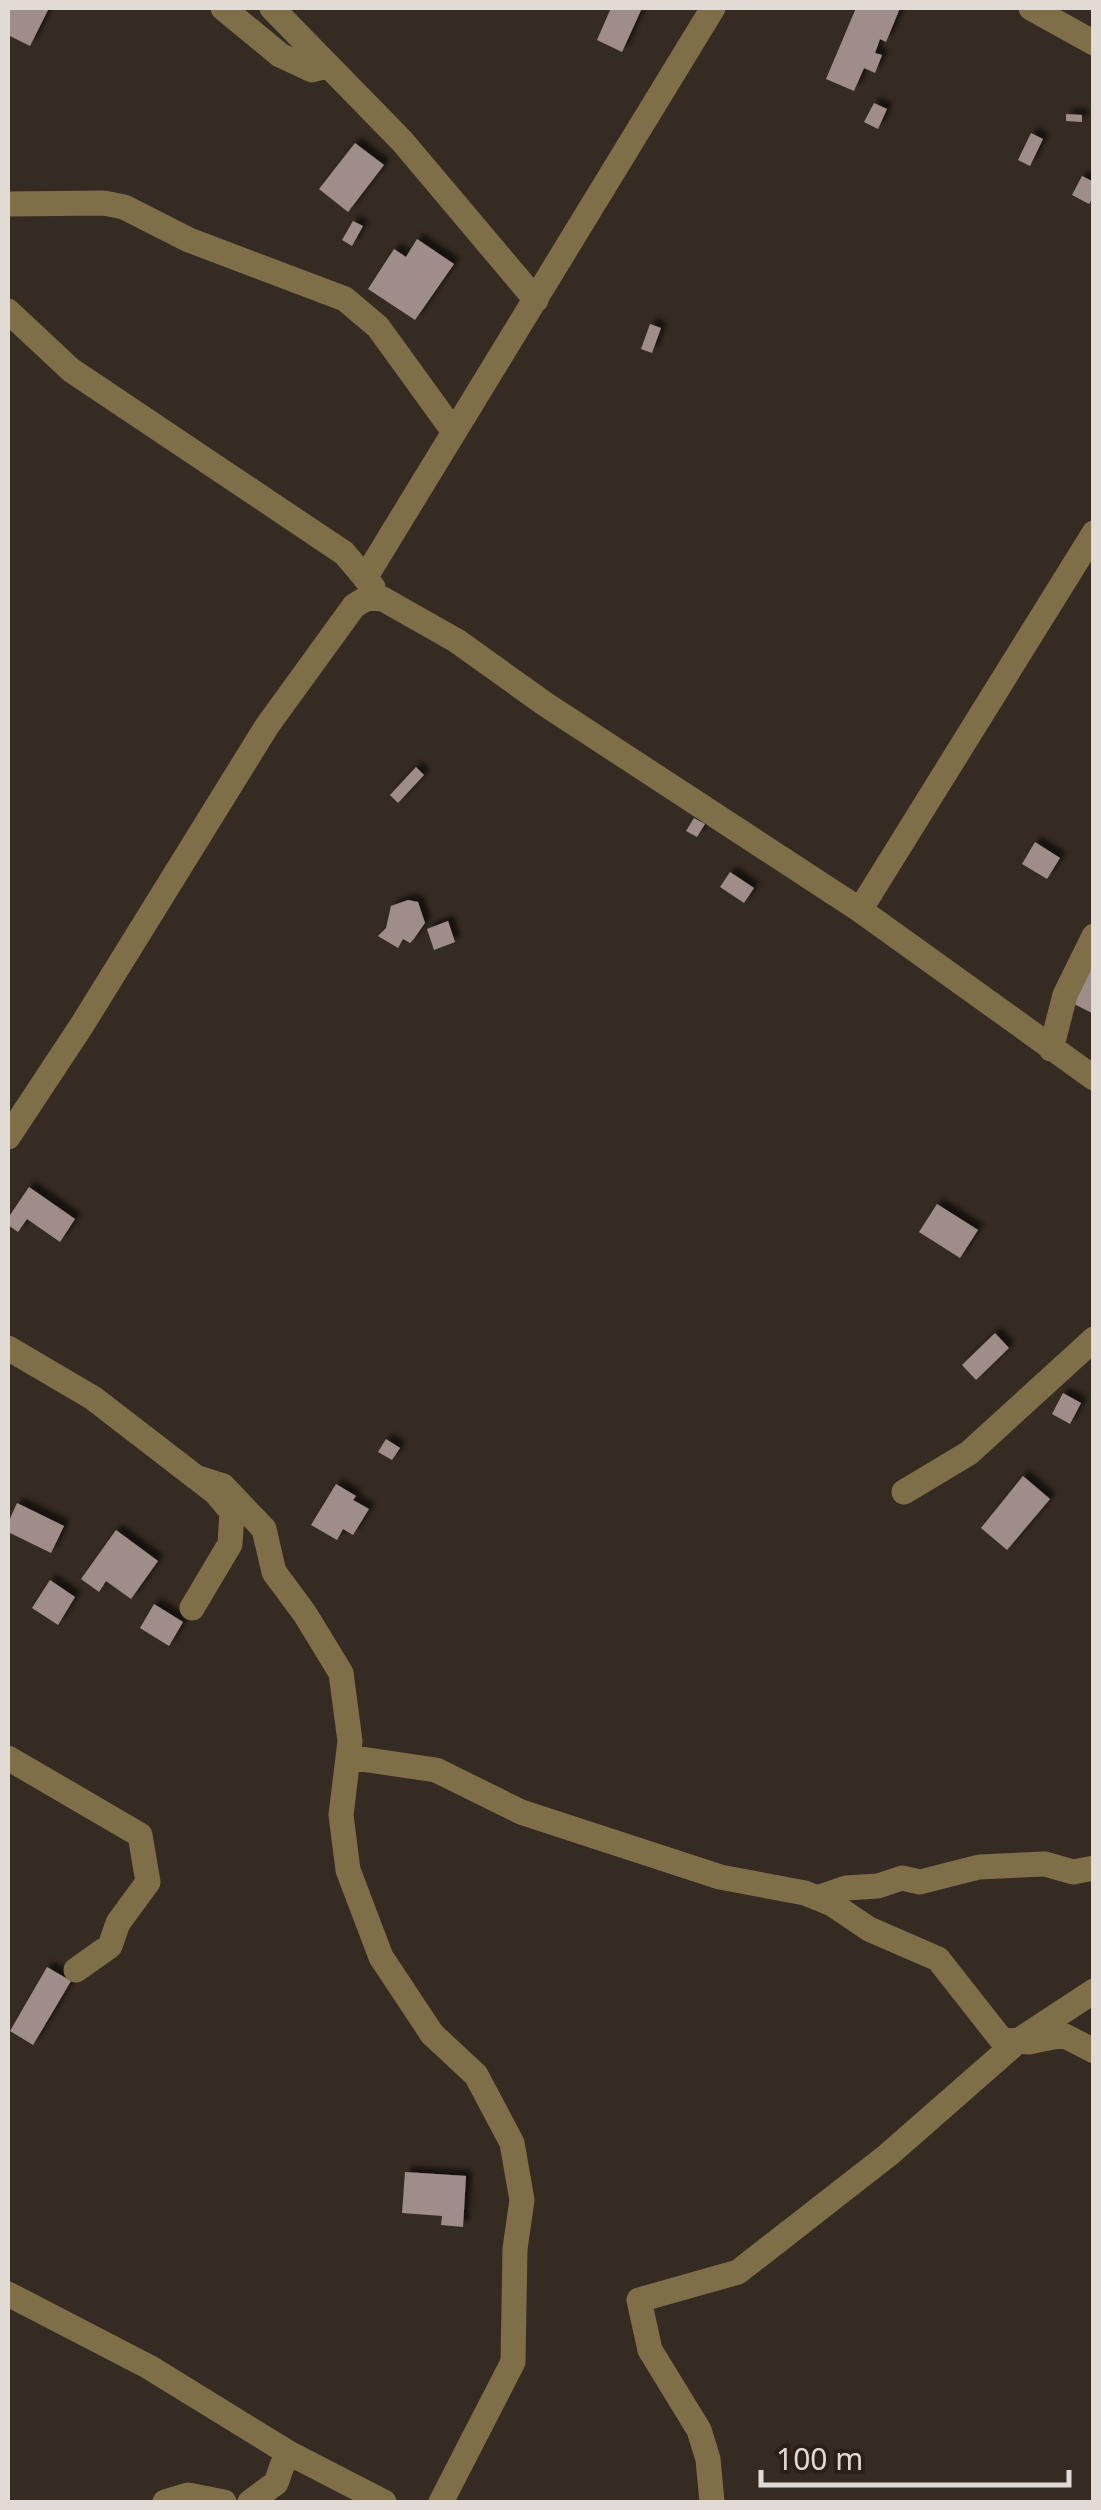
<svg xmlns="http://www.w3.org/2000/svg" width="1101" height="2510" viewBox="0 0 1101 2510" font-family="'Noto Sans',sans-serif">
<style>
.building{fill:#9f8d8a;filter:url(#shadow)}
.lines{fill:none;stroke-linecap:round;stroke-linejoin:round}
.minor{stroke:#7f6f48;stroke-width:25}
</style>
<defs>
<filter id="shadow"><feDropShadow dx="6" dy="-6" stdDeviation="2.5" flood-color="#0009"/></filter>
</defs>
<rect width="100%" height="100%" fill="#362b22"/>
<path class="building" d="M8 8H49L30 46 8 35Z
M611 8H642L622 52 597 40Z
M856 8H900L886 42 880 39 875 53 882 55 875 73 864 68 854 91 826 79Z
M874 103 887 109 878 129 864 122Z
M1066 114 1082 115V122L1066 121Z
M1031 133 1043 139 1030 166 1018 160Z
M355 143 384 165 348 212 319 189Z
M1082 176 1094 182V196L1089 204 1072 195Z
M353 221 363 226 352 246 342 240Z
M417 239 454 264 415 320 368 289 394 249 406 257Z
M650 324 661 328 652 353 641 349Z
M416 767 424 775 398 803 390 795Z
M694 818 705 824 697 837 686 831Z
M1035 842 1060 858 1047 879 1022 864Z
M730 872 754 888 744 903 720 887Z
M408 900 418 902 425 923 413 940 410 943 403 939 398 948 378 936 386 928 391 906Z
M448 921 455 942 434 950 427 929Z
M1094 956V1014L1070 1002Z
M29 1187 75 1219 60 1242 27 1219 18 1232 8 1225V1218Z
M937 1204 978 1230 960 1258 919 1232Z
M995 1333 1009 1348 976 1380 962 1365Z
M1063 1393 1081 1403 1070 1424 1052 1414Z
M386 1439 400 1448 392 1460 378 1452Z
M1023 1476 1050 1499 1007 1550 981 1528Z
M336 1484 356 1496 353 1500 369 1509 353 1535 343 1529 337 1540 311 1525Z
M17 1503 64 1526 51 1553 8 1532V1523Z
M116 1530 158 1561 131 1599 106 1581 99 1592 81 1579Z
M50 1580 75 1597 58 1625 32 1608Z
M154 1604 183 1622 169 1646 140 1628Z
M47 1967 71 1981 33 2045 10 2031Z
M405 2172 466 2176 463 2227 441 2225 442 2216 402 2213Z"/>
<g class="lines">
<path class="minor" d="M223 8 280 55 312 70 327 66
M272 8 402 141 536 300
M1031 8 1094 43
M8 204 104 203 124 207 189 240 345 299 378 327 454 432
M8 311 71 370 344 553 373 587
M365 578 713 8
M860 910 1094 533
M1051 1049 1065 995 1094 936
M8 1137 82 1025 267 726 354 606 367 598 383 599 457 641 545 704 860 910 1094 1078
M8 1348 93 1398 215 1492 232 1512 230 1544 192 1608
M195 1477 223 1486 264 1529 274 1572 305 1614 341 1673 350 1741 341 1815 348 1870 381 1957 432 2034 476 2075 512 2143 522 2200 515 2249 513 2362 441 2502
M904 1492 969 1453 1094 1339
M348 1757 436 1770 521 1812 720 1877 805 1893 832 1904 869 1929 938 1959 1001 2039 1029 2042 1063 2035 1094 2051
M8 1758 140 1835 148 1882 118 1923 110 1946 76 1970
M817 1898 846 1888 878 1886 902 1878 920 1882 979 1867 1045 1864 1073 1872 1094 1868
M8 2294 149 2367 287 2452 384 2502
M165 2502 188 2495 224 2502
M250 2502 276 2483 287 2452
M712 2502 708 2459 699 2430 650 2350 639 2300 738 2272 888 2155 1018 2041 1094 1991"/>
</g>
<rect width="1101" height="2510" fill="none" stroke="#e2dbd5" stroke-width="20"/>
<path d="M761 2470v15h308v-15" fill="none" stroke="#e2dbd5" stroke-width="5"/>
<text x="776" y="2470" font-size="30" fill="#e2dbd5" stroke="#2c2118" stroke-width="8" paint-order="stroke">100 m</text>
</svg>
